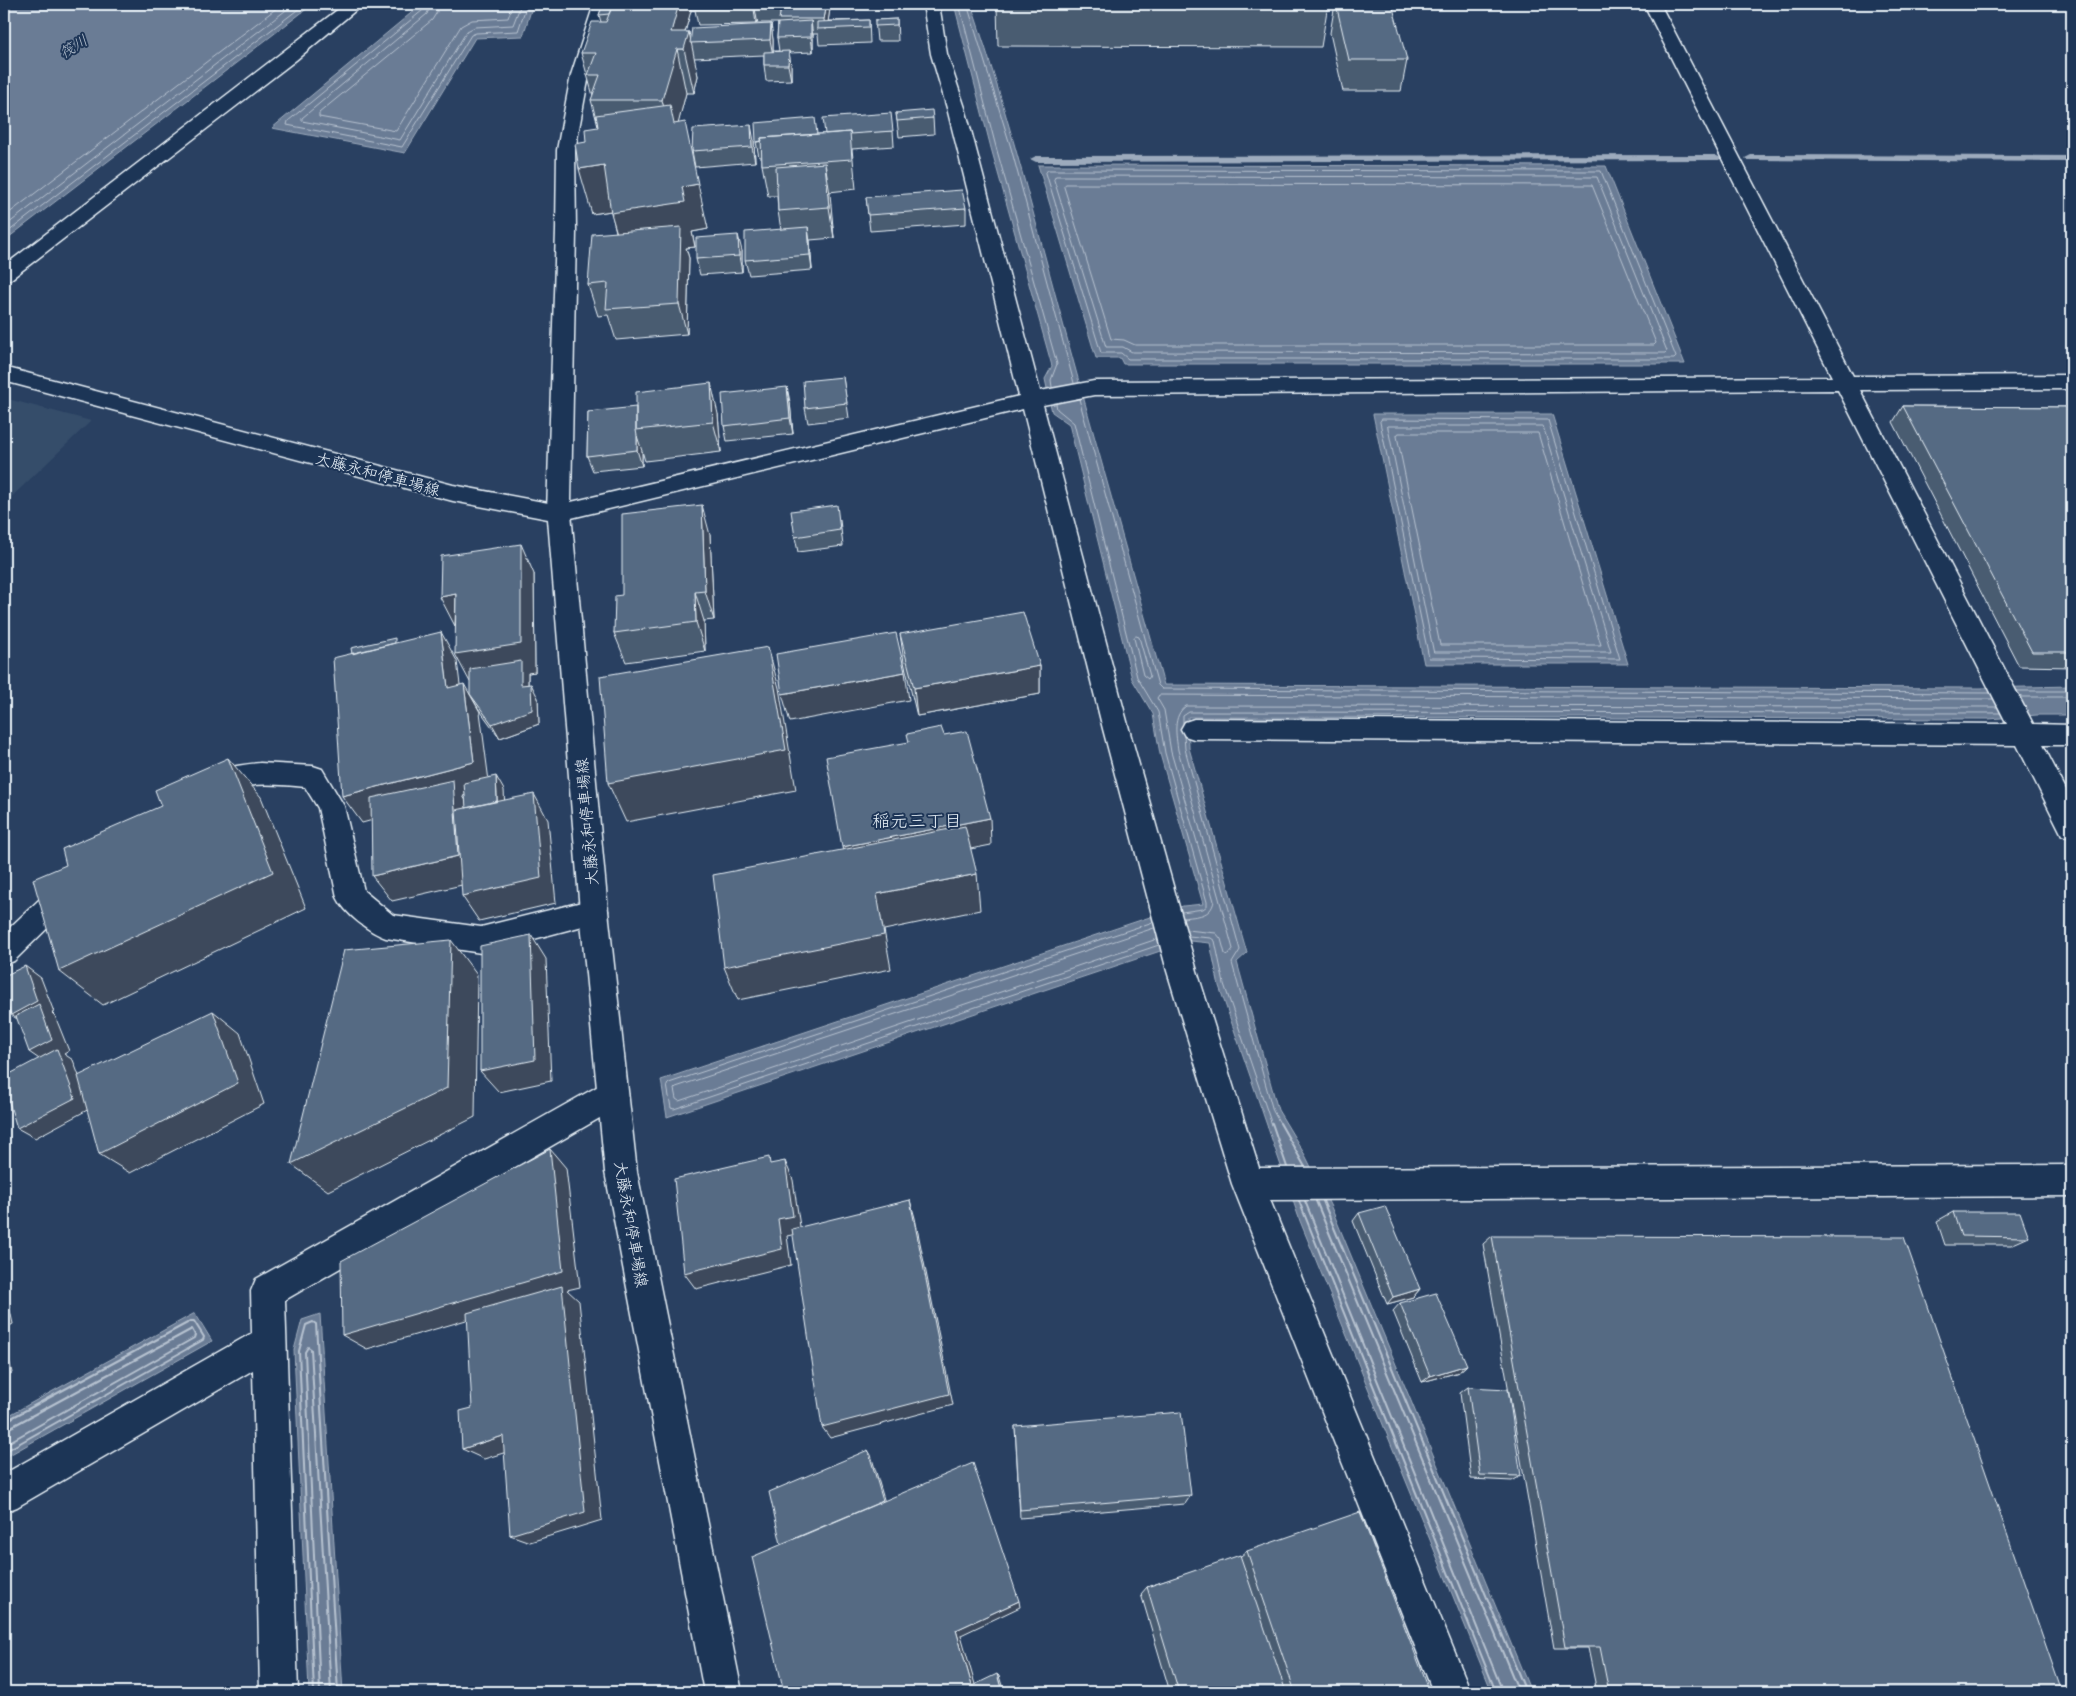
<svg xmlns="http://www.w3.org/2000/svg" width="2076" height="1696" viewBox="0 0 2076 1696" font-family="Mali,'Klee One',sans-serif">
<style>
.built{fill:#364d6b}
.water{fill:#6b7c95;stroke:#9dabbd}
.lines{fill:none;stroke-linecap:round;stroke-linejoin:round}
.shore-far1{stroke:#b6c2d0;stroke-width:1}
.shore{stroke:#b6c2d0;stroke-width:2}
.stream{fill:#9dabbd;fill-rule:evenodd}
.minor-casing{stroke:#e8f1f8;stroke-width:3}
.major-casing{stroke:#e8f1f8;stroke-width:3}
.minor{fill:#1d3557;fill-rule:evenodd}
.major{fill:#1d3557;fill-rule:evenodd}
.wall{fill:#495b71;stroke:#e8f1f8;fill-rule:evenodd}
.shaded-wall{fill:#3c4a5c;stroke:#e8f1f8}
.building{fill:#556a83;stroke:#e8f1f8}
.labels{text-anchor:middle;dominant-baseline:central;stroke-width:4;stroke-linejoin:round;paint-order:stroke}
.far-water-label{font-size:15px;font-style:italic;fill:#b6c2d0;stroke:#1d3557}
.street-label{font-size:16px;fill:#e8f1f8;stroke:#1d3557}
.neighbourhood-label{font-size:18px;fill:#e8f1f8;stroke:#1d3557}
</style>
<rect width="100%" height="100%" fill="#294061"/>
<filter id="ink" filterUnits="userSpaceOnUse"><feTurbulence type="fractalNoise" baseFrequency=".02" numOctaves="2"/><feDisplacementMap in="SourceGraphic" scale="10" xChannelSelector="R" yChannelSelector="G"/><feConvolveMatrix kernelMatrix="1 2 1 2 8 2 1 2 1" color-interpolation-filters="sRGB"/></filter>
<g filter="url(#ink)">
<path class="built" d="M4 398 91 421 4 504Z"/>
<path class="water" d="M4 4H313L4 241Z
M422 4H533L523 36 475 38 405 153 272 128Z
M954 4H971C1012 125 1042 248 1076 371 1105 476 1135 580 1164 685L1980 688 2072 686V715H2037L1989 719 1188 717 1189 748 1247 953 1237 962 1278 1110 1305 1155 1331 1207 1531 1692H1492L1300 1221 1219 986 1210 943 1190 941 667 1117 661 1080 1183 906 1203 904 1160 754 1153 714 1132 679 1069 424 1052 412 1045 379 1052 366 991 148Z
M1038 165 1606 166 1685 364H1123L1120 358H1096Z
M1373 414H1552L1628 664H1424Z
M195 1313 212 1341 4 1458V1418Z
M320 1314 343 1692H309L294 1350 302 1320Z"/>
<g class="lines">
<path class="shore-far1" d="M425 4 423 10 288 121 287 125 402 147 471 35 476 33 518 31 527 4
M431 4 427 14 302 118V121L400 140 467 31 475 27 513 25 521 4
M438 4 437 12 432 20 319 113V117L396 131 461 26 472 20 508 18 513 4
M959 4 996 147 1057 364 1051 380 1052 387
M967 4 1011 148 1074 383
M1048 170 1601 171 1676 357 1674 359H1128L1121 353H1101L1046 173Z
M1056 176 1597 177 1667 351 1665 353 1132 352 1123 347H1106L1054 180Z
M1066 184 1592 185 1656 343 1654 345H1135L1124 340 1111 339 1064 187Z
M4 217 282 4
M4 227 294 4
M4 235 305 4
M1079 399 1158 685 1162 689 1990 693
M1056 404 1057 409 1074 423 1137 677 1158 712 1165 753 1207 902V906L1203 909 1182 912
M1382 419 1548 420 1620 659 1429 658 1380 422Z
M1388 426H1543L1611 652H1434Z
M1399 433H1538L1601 645H1440L1397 436Z
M1136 636 1139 637 1150 676 1148 679 1143 675 1134 638Z
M2017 691H2072
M2021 697H2072
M1183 723V716L1189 712 2000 713
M1184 736 1185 749 1240 950 1232 963 1273 1111 1281 1125
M1183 918C1197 916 1211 917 1214 901L1171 752 1164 710 1157 698 1159 695 1993 699
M1153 922 669 1083 667 1085 671 1108 674 1109 1159 945
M1154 928 676 1087 674 1089 676 1099 679 1101 1157 939
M1187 930 1216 933 1221 939 1225 954 1228 955 1233 949 1178 750C1176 735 1172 716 1186 706L1997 707
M1188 936 1211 938 1215 941 1224 984 1272 1125"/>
<path class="shore" d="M1272 1123 1287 1167
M1280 1123 1305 1167
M1299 1201 1496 1692
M1305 1201 1503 1692
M1316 1201 1519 1692
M1323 1201 1526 1692
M4 1422 191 1321H194L204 1337 203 1340 4 1452
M4 1429 11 1427 192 1329 195 1335 194 1338 4 1445
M314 1692 299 1351 306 1325 313 1322 316 1324 338 1692
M320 1692 305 1352 308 1347 311 1349 331 1692"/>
<path class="stream" d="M1715 155 1721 158 1719 160 1036 162 1030 159 1036 156Z
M1751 155 2072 156V162L1747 160 1745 158Z"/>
<g class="minor-casing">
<path id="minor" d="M345 4H363L296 60 11 279 4 281V266Z
M594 4H610L589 75 575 150 576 231 571 502 1019 396 947 108 931 54 923 4H939L947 54 965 108 1040 391 1094 381 1832 377 1644 4H1660L1853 376 2072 375V389L1860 390 2033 724 2072 725V745H2043L2072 801V838L2062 835 2017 745 1194 739 1185 736 1181 729 1185 722 1194 719 2007 724 1838 390 1094 395 1043 405 1129 729 1197 971 1259 1168 2072 1165V1196L1270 1200 1471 1692H1433L1232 1184 1167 971 1103 729 1023 409 559 521 551 519 547 513 556 231 557 150 571 75Z
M260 763 313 766 322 769 344 806 364 891 393 915 481 927 594 899 604 902 608 911 604 920 594 923 481 953 386 938C369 932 345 914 337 897L318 808 305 787C282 785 255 782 232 789 225 791 218 795 210 798L201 795 197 787C206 768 240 765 260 763Z
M70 876 80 880 84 888 80 896 14 961 4 965V933L60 880Z
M613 1080 624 1084 628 1094 624 1104 285 1300 298 1692H260L253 1370 17 1507 4 1512V1474L252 1333 251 1291 256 1279 602 1084Z"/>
</g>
<g class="major-casing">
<path id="major" d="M4 367 453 485 559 505 567 507 571 513 608 911 637 1172 742 1692H704L605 1172 580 911 548 519 453 501 4 381Z"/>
</g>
<use href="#minor" class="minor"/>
<use href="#major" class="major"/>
</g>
<path class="wall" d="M603 4H880H830V9L828 21 869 20 870 43 819 45 818 34H813V52L789 53 791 66V80L766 81 764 65V55L694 58 698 76 694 93H686L678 123 708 229 692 232 695 247 686 248 689 258 687 334 616 340 608 315 598 316 588 285 616 232 611 211 592 214 586 142 598 127 597 122 591 100 593 96 581 53 601 22 599 15ZM691 10H695L698 25 756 24 757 20 758 23H778L777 38 779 51H773V40L771 24 691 41 685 32Z
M997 4H1328L1321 47 998 46Z
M1335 4 1407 60 1401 91H1343L1330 33Z
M897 19 898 41H877L875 20Z
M896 113 933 118 934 134 899 137Z
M893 131 894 146 852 149 856 189 829 192 834 238 810 240 812 270 749 275 745 260 781 230 778 211 777 196H768L762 165V157H759L756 142 818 134Z
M754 141 755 162 695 167 692 151Z
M866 197 966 208V224L870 231Z
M742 251V272L700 275 696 259Z
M843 377 849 418 808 423 805 408Z
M790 402 793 434 727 441 724 426Z
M1903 406 2072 407V667L2019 666 1893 422Z
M588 412 718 414 721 452 645 461 642 451V466L593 471 587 456Z
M840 520 843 546 798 552 795 537Z
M710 535 714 620 704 621 705 651 626 662 614 633 622 595Z
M534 574 535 672 528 673V684L538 698 539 724 500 738 478 708 470 694Z
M900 634 1040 666V694L917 716 904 662Z
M1953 1212 2029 1237 2011 1245H1945L1937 1221Z
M1359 1213 1420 1289 1413 1297 1387 1304 1353 1221Z
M1492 1236 2062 1692H1597L1588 1648H1554L1483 1244Z
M1400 1303 1467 1365 1459 1372 1422 1382 1393 1311Z
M1468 1387 1521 1476 1512 1481 1471 1479 1460 1393Z
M1015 1426 1191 1495 1185 1504 1020 1518Z
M1247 1551 1430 1692H1170L1141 1594 1147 1587 1241 1556Z"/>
<path class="shaded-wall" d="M678 4H689L691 11 685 32H689L698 76 694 93 684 49H677L686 93 673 144 662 100 671 32Z
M755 4H758L755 8 757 20 756 24 754 9Z
M780 4H783L781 19 779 8Z
M827 4H830V9L827 29H825L824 19Z
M811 21 813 37V52L811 37Z
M771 24 773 40V55L770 40Z
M789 51 791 66V80L788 65Z
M751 125 754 141 755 162 752 147Z
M825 163 830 194 834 238 829 207Z
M604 165 617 210 592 214 579 169Z
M698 184 708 229 692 232 695 247 686 248 689 258 687 334 679 304 624 258 611 213 682 187Z
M808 227 810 243 812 270 810 255Z
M738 235 742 251V272L739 256Z
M711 383 718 414 721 452 713 422Z
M787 387 790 402 793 434 790 418Z
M637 436 642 451V466L637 450Z
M702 505 710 535 714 620 705 591Z
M521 544 534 574 535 672 528 673V700L470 682 455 654Z
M695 592 704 621 705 651 696 622Z
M456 594 455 626 440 597Z
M441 632 457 661 464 716 448 688Z
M768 647 779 688 796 790 626 822 608 783Z
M1040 666V694L917 716 914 688Z
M905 672 909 700 790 722 782 694Z
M464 684 480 712 490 789 463 796 470 807 471 821 498 815 496 776 504 790 506 828 476 836 472 830 475 882 392 901 372 876 458 856 454 798 362 823 342 796 474 762Z
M531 684 538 698 539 724 500 738 492 724Z
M228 758 261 797 306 908 103 1005 59 971Z
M534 794 548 820 556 903 479 921 462 896Z
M990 818 991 845 848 873 842 847Z
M977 874 980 910 884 930 891 969 738 1000 724 967 877 894Z
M531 935 546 959 551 1081 499 1092 480 1071Z
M451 940 477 975 475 1117 328 1191 291 1164Z
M25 966 41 978 54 1012 52 1013 55 1016 69 1051 64 1054 73 1060 91 1108 35 1138 17 1128 45 1063 29 1052 28 1026 11 1015Z
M213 1011 240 1033 264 1104 130 1173 99 1154Z
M550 1149 566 1168 580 1287 567 1290 579 1301 602 1520 530 1542 510 1535 562 1292 367 1349 342 1335Z
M785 1161 793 1180 801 1233 787 1236 791 1265 696 1289 684 1273 778 1219Z
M910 1200 915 1218 953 1405 830 1438 822 1427Z
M4 1282 13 1324 4 1329Z
M1420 1289 1413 1297 1387 1304 1393 1297Z
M4 1337 12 1373 4 1377Z
M1467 1365 1459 1372 1422 1382 1430 1376Z
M503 1436 523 1447 484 1459 462 1449Z
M868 1450 871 1455 888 1513 788 1555Z
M1019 1601 1020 1607 961 1635 976 1688 972 1686 956 1630Z
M997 1674 999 1676 1004 1692H1002Z"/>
<path class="building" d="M603 4H613L609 14 599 15Z
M613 4H679L671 32H689L684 49H677L662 100H591L600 75H588L596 53H581L592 22H606Z
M697 4H755L754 9H695Z
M756 4H780L779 8H755Z
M782 4H827L824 19H779Z
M1336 4H1392L1407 60H1349Z
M897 19V25L875 26V20Z
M869 20V27L817 29V22Z
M811 21V37L777 38 778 23Z
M771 24 770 40 690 43 692 28Z
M789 51 788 65H764V52Z
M670 105 674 124 685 122 698 184 682 187 685 202 611 213 604 165 579 169 575 144 586 142 585 129 598 127 596 115Z
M932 110 933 118 897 121 896 113Z
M891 113 893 131 850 134V132L825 134 823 118Z
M815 118 817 134 761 138 762 141 756 142 755 123Z
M751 125 752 147 692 151 693 129Z
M850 132 852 159 762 165 761 138Z
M825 163 829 207 778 211 776 167Z
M962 190 966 208 868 215 866 197Z
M681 227 679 304 606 309 608 283 588 285 592 234Z
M808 227 810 255 745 260V232Z
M738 235 739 256 696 259V238Z
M843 377 847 403 805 408 803 381Z
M711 383 713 422 636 430V392Z
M787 387 790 418 724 426 722 394Z
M1903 406 2072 407V652H2032Z
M636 407V430L637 436V450L587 456 588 412Z
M702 505 705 591 695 592 696 622 614 633 615 596 622 595V514Z
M837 505 840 530 795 537 791 511Z
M521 544V644L455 654 456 594 440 597 441 556Z
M1023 612 1040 666 914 688 900 634Z
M441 632 448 688 464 684 474 762 342 796 333 658Z
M896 633 905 672 782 694 776 654Z
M395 638V643L352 654 351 648Z
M768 647 786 750 608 783 600 676Z
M521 661V685L531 684 532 710 492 724 470 694V669Z
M941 727 944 735 967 731 990 818 842 847 826 757 909 742 907 734Z
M228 758 273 872 59 971 33 879 66 865 62 849 161 806 155 790Z
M496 776 497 801 466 808 464 783Z
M453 780 458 856 372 876 371 798Z
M534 794 541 878 462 896 456 810Z
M965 826 977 874 877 894 884 935 724 967 713 875Z
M531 935 535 1060 480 1071V946Z
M451 940 447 1088 291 1164 344 950Z
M25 966 37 1001 11 1015 4 996V976Z
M39 1004 52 1040 29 1052 16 1016Z
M213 1011 238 1083 99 1154 78 1076Z
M57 1049 75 1098 17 1128 4 1086V1077Z
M550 1149 563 1271 342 1335 341 1261Z
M769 1157 770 1164 785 1161 793 1216 778 1219 782 1249 684 1273 674 1179Z
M910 1200 949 1394 822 1427 792 1229Z
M1385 1206 1420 1289 1393 1297 1359 1213Z
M1953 1212H2020L2029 1237 1961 1236Z
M1492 1236 1904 1237 2062 1692H1609L1600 1647H1565Z
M562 1286 585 1512 510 1535 503 1436 462 1449 460 1411 472 1408 467 1313Z
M1436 1293 1467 1365 1430 1376 1400 1303Z
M1468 1387 1508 1389 1521 1476 1480 1475Z
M1181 1412 1191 1495 1020 1510 1015 1426Z
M868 1450 883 1501 781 1544 769 1492Z
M973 1463 1019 1601 956 1630 972 1686 997 1674 1002 1692H784L752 1557Z
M1360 1512 1430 1692H1295L1247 1551Z
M1240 1555 1286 1692H1179L1147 1587Z"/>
</g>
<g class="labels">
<g class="far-water-label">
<text transform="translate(73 46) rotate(-32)">筏川</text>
</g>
<g class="street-label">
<text transform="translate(378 473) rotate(15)">大藤永和停車場線</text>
<text transform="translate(586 822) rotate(-95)">大藤永和停車場線</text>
<text transform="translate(632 1224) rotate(80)">大藤永和停車場線</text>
</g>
<g class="neighbourhood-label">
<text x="917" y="820">稲元三丁目</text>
</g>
</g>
<rect width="2076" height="1696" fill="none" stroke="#1d3557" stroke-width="20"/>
<rect x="10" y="10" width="2056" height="1676" fill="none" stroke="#e8f1f8" stroke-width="2" filter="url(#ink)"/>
</svg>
